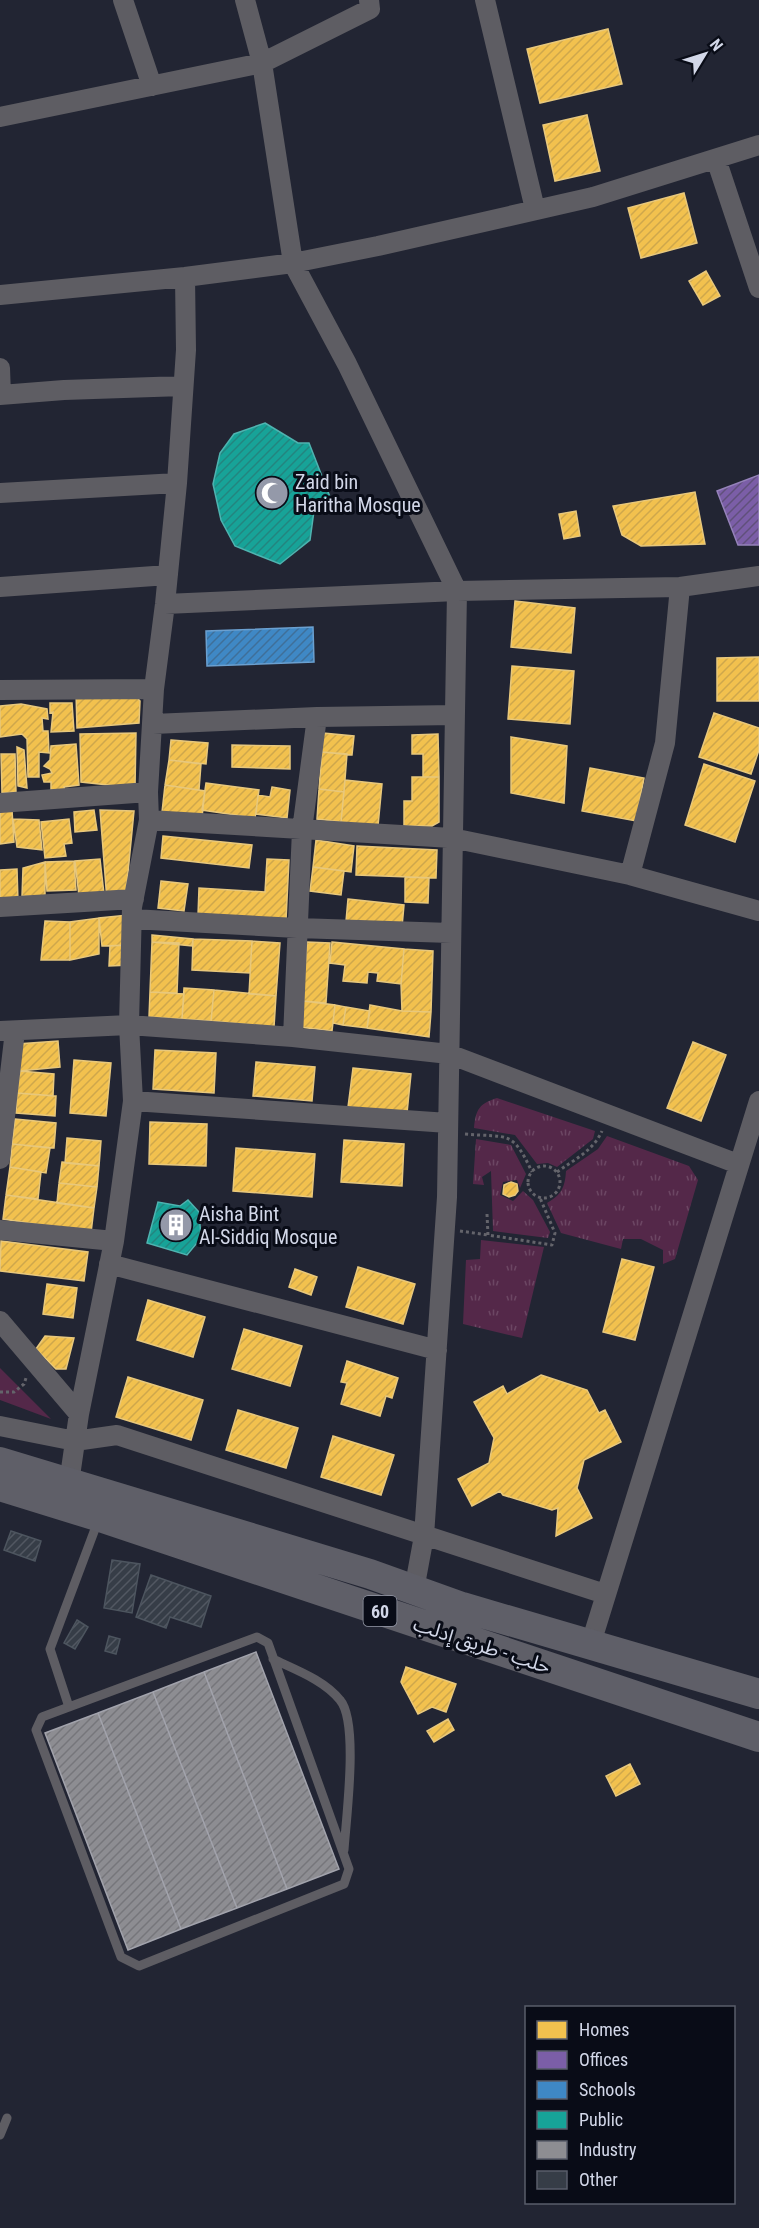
<svg xmlns="http://www.w3.org/2000/svg" width="759" height="2228" viewBox="0 0 759 2228" font-family="'Roboto Condensed','Noto Sans Arabic',sans-serif">
<style>
.grass{fill:url(#grass-tufts)}
.park{fill:#542849}
.homes{fill:url(#homes-hatch);stroke:#e8c87c;stroke-width:1.5}
.offices{fill:url(#offices-hatch);stroke:#9582ba;stroke-width:1.5}
.schools{fill:url(#schools-hatch);stroke:#6ba0d0;stroke-width:1.5}
.public{fill:url(#public-hatch);stroke:#4fb3b0;stroke-width:1.5}
.industry{fill:url(#industry-hatch);stroke:#a2a3ac;stroke-width:1.5}
.building{fill:url(#building-hatch);stroke:#4d555f;stroke-width:1.5}
.lines{fill:none;stroke-linecap:round;stroke-linejoin:round}
.path{stroke:#64646b;stroke-width:3;stroke-dasharray:3 3;stroke-linecap:butt}
.service{stroke:#5e5d63;stroke-width:9}
.minor{stroke:#5e5d63;stroke-width:20}
.primary{stroke:#5f5f68;stroke-width:30}
.labels{text-anchor:middle;dominant-baseline:central;stroke-width:6;stroke-linejoin:round;paint-order:stroke}
.shield{fill:#090c17;stroke:#969aa9;stroke-width:1.5}
.shield-label{font-size:18px;font-weight:bold;fill:#d2d7e8}
.poi-label{font-size:20px;fill:#d2d7e8;stroke:#090c17;text-anchor:start}
.street-label{font-size:20px;fill:#d2d7e8;stroke:#090c17}
</style>
<defs>
<pattern id="grass-tufts" width="24" height="20" patternUnits="userSpaceOnUse" patternTransform="scale(1.5)"><rect width="24" height="20" fill="#542849"/><path d="M3 7l-1-3M5 7V3M7 7l1-3M15 17l-1-3M17 17v-4M19 17l1-3" fill="none" stroke="#6c4663"/></pattern>
<pattern id="homes-hatch" width="6" height="6" patternUnits="userSpaceOnUse" patternTransform="scale(1.5)"><rect width="6" height="6" fill="#f2c14e"/><path d="M-1 1l2-2M0 6l6-6M5 7l2-2" fill="none" stroke="#cea74c"/></pattern>
<pattern id="offices-hatch" width="6" height="6" patternUnits="userSpaceOnUse" patternTransform="scale(1.5)"><rect width="6" height="6" fill="#7b5ea7"/><path d="M-1 1l2-2M0 6l6-6M5 7l2-2" fill="none" stroke="#60507b"/></pattern>
<pattern id="schools-hatch" width="6" height="6" patternUnits="userSpaceOnUse" patternTransform="scale(1.5)"><rect width="6" height="6" fill="#3f88c5"/><path d="M-1 1l2-2M0 6l6-6M5 7l2-2" fill="none" stroke="#3f6f99"/></pattern>
<pattern id="public-hatch" width="6" height="6" patternUnits="userSpaceOnUse" patternTransform="scale(1.5)"><rect width="6" height="6" fill="#17a398"/><path d="M-1 1l2-2M0 6l6-6M5 7l2-2" fill="none" stroke="#23857f"/></pattern>
<pattern id="industry-hatch" width="6" height="6" patternUnits="userSpaceOnUse" patternTransform="scale(1.5)"><rect width="6" height="6" fill="#8d8d92"/><path d="M-1 1l2-2M0 6l6-6M5 7l2-2" fill="none" stroke="#76767b"/></pattern>
<pattern id="building-hatch" width="6" height="6" patternUnits="userSpaceOnUse" patternTransform="scale(1.5)"><rect width="6" height="6" fill="#363d47"/><path d="M-1 1l2-2M0 6l6-6M5 7l2-2" fill="none" stroke="#525862"/></pattern>
</defs>
<rect width="100%" height="100%" fill="#222533"/>
<path class="grass" d="M497 1098 595 1131 593 1139 557 1167 548 1163 537 1164 515 1135 474 1128C476 1109 479 1104 497 1098Z
M607 1136 689 1166 698 1180 675 1259 663 1264V1250L641 1239H623L621 1249 561 1233 547 1203C561 1195 565 1188 566 1171L598 1149Z
M476 1139 511 1145 526 1174 520 1188 517 1180 503 1182 500 1195 513 1201 523 1191 533 1200 550 1232 548 1238 493 1231 491 1171 482 1177 484 1185 473 1184Z
M481 1240 544 1247 522 1338 463 1324 466 1260 480 1259Z"/>
<path class="park" d="M0 1368 51 1419 0 1400Z"/>
<path class="homes" d="M608 29 622 84 540 103 527 49Z
M587 115 600 171 555 181 543 125Z
M684 193 697 243 641 258 628 208Z
M706 271 720 296 703 305 689 281Z
M695 492 705 544 641 546 622 535 613 506Z
M576 511 580 536 564 539 559 514Z
M515 601 575 608 571 653 511 647Z
M759 657V701H717V658Z
M512 666 574 671 570 724 508 719Z
M131 691 140 701 139 723 77 728 76 693Z
M50 703H72L74 731 51 732 53 712 50 713Z
M21 704 47 709 48 719 42 718 43 731H48L49 753 39 752V777H28L27 739 22 734 0 737V706Z
M714 713 759 728V750L751 774 699 757Z
M136 733 135 788 81 782 80 734Z
M323 733 354 736 352 755 322 752Z
M438 734 439 777H423V754H412V735Z
M511 737 567 746 564 803 511 793Z
M171 740 208 743 206 764 169 760Z
M76 744 79 785 64 787 65 792H51V782H44L42 775 52 773 50 769 44 766 50 760 51 746Z
M232 745 290 746V769L232 767Z
M17 747 24 750 27 788 18 786Z
M322 752 347 754 344 792 319 789Z
M1 754H15L16 792 2 793Z
M169 760 201 764 199 790 165 785Z
M704 764 755 781 735 842 685 825Z
M590 768 644 778 636 821 582 811Z
M412 777H439V822L432 826H404V801H412Z
M345 780 382 784 378 826 341 822Z
M206 783 259 790 255 818 202 810Z
M165 785 205 791 202 817 162 812Z
M272 787 290 790 287 818 256 814 258 795 270 797Z
M319 789 344 792 341 822 317 819Z
M0 810H12L14 842 0 844Z
M94 810 97 830 75 832 74 812Z
M100 810 134 811 126 893 107 901Z
M13 819 39 820 42 850 17 847Z
M69 819 72 843 64 844 66 856 45 858 41 822Z
M163 836 252 845 249 868 161 858Z
M316 840 354 846 351 872 313 867Z
M357 846 437 850 436 878 356 875Z
M100 859 104 894 79 896 75 861Z
M267 859 289 860 286 920 198 915 199 888 265 892Z
M74 861 76 890 47 891 45 862Z
M45 862V896H22L23 868Z
M313 867 344 871 341 895 310 891Z
M17 869 18 901 0 902V870Z
M405 877 429 878 428 903 405 902Z
M161 881 188 884 184 911 158 908Z
M348 899 404 905 402 927 346 921Z
M128 915V945L102 946 99 918Z
M99 918V954L70 960V922Z
M45 921 70 922V960H41Z
M152 935 193 939 192 946 152 942Z
M193 939 252 941 250 973 192 970Z
M252 941 280 943 276 996 249 994Z
M152 942 179 943 177 993 150 992Z
M307 942 330 943 326 1003 303 1001Z
M332 942 404 949 401 984 377 981 378 973 368 972 367 983 343 981 345 965 330 963Z
M128 945 131 965 109 966 110 946Z
M404 949 433 951 431 1012 402 1011 401 984Z
M184 988 214 990 211 1021 182 1019Z
M214 990 276 996 274 1027 211 1021Z
M150 992 184 994 182 1019 149 1017Z
M303 1001 335 1005 332 1031 300 1027Z
M335 1005 346 1007 343 1025 333 1023Z
M370 1005 402 1011 431 1012 429 1037 367 1028Z
M346 1007 370 1011 367 1028 343 1025Z
M58 1041 60 1067 20 1071 17 1044Z
M693 1042 726 1055 701 1121 667 1108Z
M155 1050 216 1053 214 1093 153 1089Z
M74 1060 111 1063 106 1116 70 1113Z
M256 1062 315 1067 312 1101 253 1096Z
M353 1068 411 1074 407 1113 348 1107Z
M20 1071 54 1074 53 1096 17 1093Z
M17 1093 56 1096 55 1116 16 1113Z
M15 1119 56 1123 54 1148 12 1144Z
M150 1122 207 1124 206 1166 149 1164Z
M67 1138 101 1141 99 1166 65 1163Z
M344 1140 404 1144 402 1186 341 1182Z
M12 1144 50 1148 46 1173 10 1167Z
M236 1148 315 1154 312 1197 233 1191Z
M62 1162 99 1166 97 1187 59 1183Z
M10 1167 41 1172 38 1199 6 1195Z
M511 1182 517 1184 518 1191 515 1195 509 1197 503 1194 504 1185Z
M59 1183 97 1187 94 1208 57 1203Z
M6 1195 94 1208 91 1233 3 1219Z
M1 1241 88 1252 84 1281 0 1271Z
M622 1259 654 1267 635 1340 603 1332Z
M358 1267 415 1284 403 1324 346 1307Z
M295 1269 317 1277 311 1295 289 1287Z
M47 1284 77 1288 73 1318 43 1314Z
M148 1300 205 1317 193 1357 137 1340Z
M244 1329 302 1346 290 1386 232 1369Z
M45 1336 74 1338 66 1369H56L36 1349Z
M347 1361 398 1378 392 1398 386 1396 380 1416 341 1404 347 1383 341 1382Z
M541 1375 587 1390 599 1413 605 1410 621 1442 584 1460 577 1488 592 1518 556 1536 558 1508 552 1510 503 1495 500 1491 472 1506 458 1479 489 1463 494 1438 474 1402 503 1386 507 1394Z
M128 1377 203 1400 191 1440 116 1417Z
M238 1410 298 1428 286 1468 226 1450Z
M333 1436 394 1455 381 1495 321 1477Z
M406 1667 456 1684 446 1712 432 1707 418 1714 401 1682Z
M448 1719 454 1730 434 1742 427 1731Z
M630 1764 640 1784 616 1796 606 1776Z"/>
<path class="offices" d="M759 475V545H738L717 491Z"/>
<path class="schools" d="M313 627 314 662 207 666 206 631Z"/>
<path class="public" d="M265 423 298 443H309L332 502 314 511 310 540 280 564 235 546 221 520 213 484 220 453 234 434Z
M188 1200 199 1212 201 1238 187 1255 147 1243 158 1202 180 1206Z"/>
<path class="industry" d="M256 1652 339 1869 287 1889 204 1672Z
M204 1672 287 1889 237 1908 153 1692Z
M153 1692 237 1908 181 1929 98 1713Z
M98 1713 181 1929 128 1950 45 1733Z"/>
<path class="building" d="M11 1531 41 1541 35 1561 4 1550Z
M112 1560 140 1564 132 1613 104 1608Z
M151 1575 211 1596 201 1627 170 1617 166 1628 136 1617Z
M77 1620 88 1627 75 1649 64 1643Z
M109 1636 120 1639 116 1654 105 1651Z"/>
<g class="lines">
<path class="path" d="M465 1134C508 1138 512 1129 532 1172
M528 1182a16 16 0 1 1 32 0a16 16 0 1 1-32 0Z
M557 1172C575 1159 593 1151 602 1131
M487 1214 488 1235 552 1245 555 1233 540 1198
M460 1231 488 1235
M0 1392H14L24 1384 26 1378"/>
<path class="service" d="M257 1637 268 1643 349 1869 344 1884 139 1966 121 1957 36 1730 42 1717Z
M273 1659C296 1670 324 1680 340 1700 359 1722 346 1819 344 1850
M69 1707 50 1649 98 1521
M0 2135 7 2118"/>
<path class="minor" d="M123 0 152 86
M245 0 262 63 293 263 347 364 457 591 447 1197 424 1536 414 1590
M485 0 535 209
M0 117 262 63 370 9 369 0
M716 159 759 288
M0 295 185 277 293 263 378 246 593 197 759 145
M0 368 1 395
M0 395 64 390 183 386
M0 493 177 483
M0 587 168 575
M165 604 457 591 680 587 759 576
M0 690 154 689
M153 724 317 717 455 715
M0 803 148 792
M149 820 452 838 630 875 665 743 680 587
M630 875 759 911
M0 907 134 899
M132 919 297 928 451 933
M0 1031 129 1025 293 1037 449 1054 738 1164
M293 1037 302 830 317 717
M133 1101 448 1123
M0 1159 15 1031
M0 1230 114 1241
M109 1264 437 1350
M0 1321 79 1414
M0 1426 75 1441 117 1435 605 1594
M69 1483 79 1414 114 1241 133 1101 129 1025 132 907 149 820 148 792 154 689 165 604 177 483 186 350 185 277
M591 1643 759 1101"/>
<path class="primary" d="M0 1462 370 1574 462 1607 759 1694
M0 1486 100 1517 759 1737"/>
</g>
<defs>
<g id="mosque-disc" transform="scale(1.725)"><circle r="9.5" fill="#9499a9" stroke="#090c17"/><path d="M3.5-4.9A6 6 0 1 0 3.5 4.9A5 5 0 1 1 3.5-4.9Z" fill="#fff"/></g>
<g id="building-disc" transform="scale(1.725)"><circle r="9.5" fill="#9499a9" stroke="#090c17"/><path d="M-4-6H4V6H1V3H-1V6H-4ZM-2.5-4.3h1.7v1.8h-1.7ZM.8-4.3h1.7v1.8H.8ZM-2.5-1h1.7V.8h-1.7ZM.8-1h1.7V.8H.8Z" fill="#fff"/></g>
</defs>
<g fill-rule="evenodd">
<use href="#mosque-disc" x="272" y="493"/>
<use href="#building-disc" x="176" y="1225"/>
</g>
<g class="labels">
<rect class="shield" x="363.5" y="1596" width="33" height="30" rx="4.5"/>
<g class="shield-label">
<text x="380" y="1611">60</text>
</g>
<g class="poi-label">
<text x="295" y="482">Zaid bin<tspan x="295" dy="23">Haritha Mosque</tspan></text>
<text x="199" y="1214">Aisha Bint<tspan x="199" dy="23">Al-Siddiq Mosque</tspan></text>
</g>
<g class="street-label">
<text transform="translate(482 1645) rotate(18)">حلب - طريق إدلب</text>
</g>
</g>
<rect x="525" y="2006" width="210" height="198" fill="#090c17" stroke="#595d6b" stroke-width="1.5"/>
<rect x="537" y="2021" width="30" height="18" fill="#f2c14e" stroke="#595d6b" stroke-width="1.5"/>
<text x="579" y="2036" font-size="18" fill="#d2d7e8">Homes</text>
<rect x="537" y="2051" width="30" height="18" fill="#7b5ea7" stroke="#595d6b" stroke-width="1.5"/>
<text x="579" y="2066" font-size="18" fill="#d2d7e8">Offices</text>
<rect x="537" y="2081" width="30" height="18" fill="#3f88c5" stroke="#595d6b" stroke-width="1.5"/>
<text x="579" y="2096" font-size="18" fill="#d2d7e8">Schools</text>
<rect x="537" y="2111" width="30" height="18" fill="#17a398" stroke="#595d6b" stroke-width="1.5"/>
<text x="579" y="2126" font-size="18" fill="#d2d7e8">Public</text>
<rect x="537" y="2141" width="30" height="18" fill="#8d8d92" stroke="#595d6b" stroke-width="1.5"/>
<text x="579" y="2156" font-size="18" fill="#d2d7e8">Industry</text>
<rect x="537" y="2171" width="30" height="18" fill="#363d47" stroke="#595d6b" stroke-width="1.5"/>
<text x="579" y="2186" font-size="18" fill="#d2d7e8">Other</text>
<g transform="translate(705 54) rotate(52)" stroke="#090c17" stroke-width="4.5" paint-order="stroke">
<path d="M0-4.5L10 22L0 15L-10 22Z" fill="#d2d7e8"/>
<text y="-9" font-size="16" font-weight="bold" text-anchor="middle" fill="#d2d7e8">N</text>
</g>
</svg>
